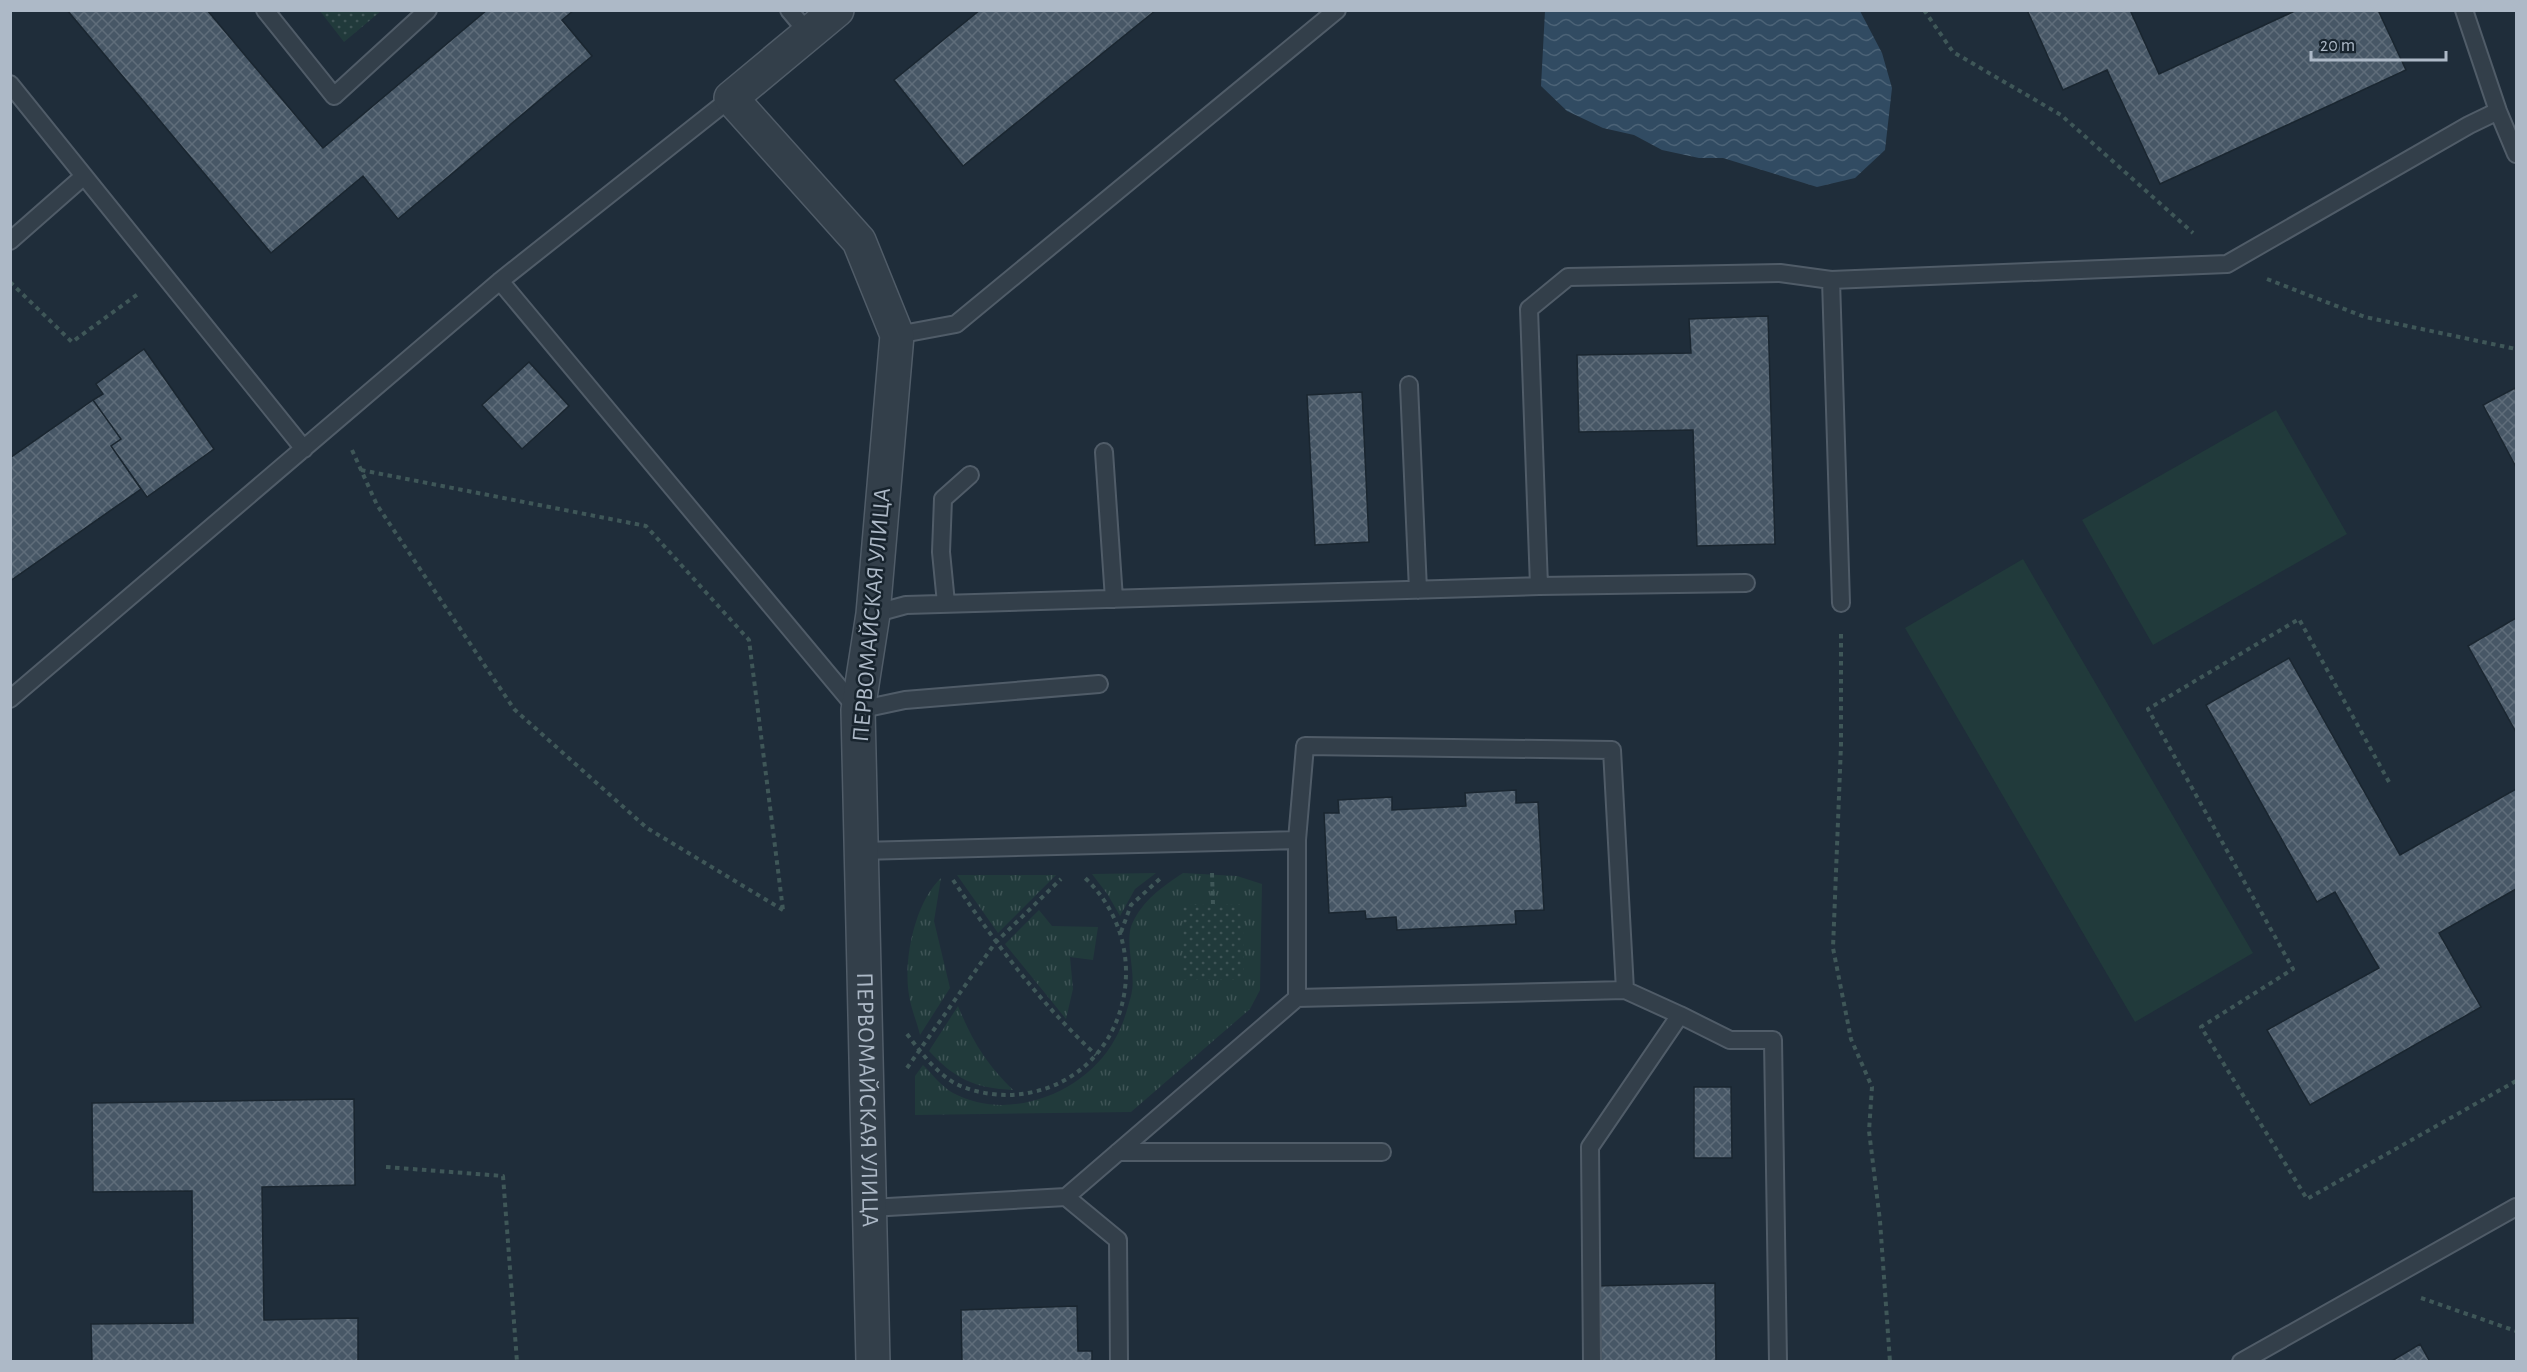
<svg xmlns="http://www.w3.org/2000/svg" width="2527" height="1372" viewBox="0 0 2527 1372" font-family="'Alegreya Sans',sans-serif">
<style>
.grass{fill:url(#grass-tufts)}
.park{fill:url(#park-dots)}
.pitch{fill:#213a3b}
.water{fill:url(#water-waves)}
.building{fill:url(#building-cross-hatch);stroke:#1a2630;stroke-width:1.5}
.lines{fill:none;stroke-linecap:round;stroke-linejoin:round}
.lane-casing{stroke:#505c68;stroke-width:20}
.street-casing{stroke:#505c68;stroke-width:36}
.path{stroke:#3f5758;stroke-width:4;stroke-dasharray:4.5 4.5;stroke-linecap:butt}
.lane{stroke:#333f4a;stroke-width:16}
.street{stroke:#333f4a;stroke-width:33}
.labels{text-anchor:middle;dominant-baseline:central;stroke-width:5;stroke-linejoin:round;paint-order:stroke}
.street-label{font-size:24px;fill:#adb9c7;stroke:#18242e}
</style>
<defs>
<pattern id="grass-tufts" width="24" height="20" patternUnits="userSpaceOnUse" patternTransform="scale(1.5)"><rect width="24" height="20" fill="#213a3b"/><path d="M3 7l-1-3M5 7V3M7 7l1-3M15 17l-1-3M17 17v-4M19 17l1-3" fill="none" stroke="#3f5456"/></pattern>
<pattern id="park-dots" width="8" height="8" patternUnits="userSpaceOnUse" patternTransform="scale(1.5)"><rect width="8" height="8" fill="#213a3b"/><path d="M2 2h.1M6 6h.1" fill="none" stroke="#3f5456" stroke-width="1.8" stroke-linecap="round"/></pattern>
<pattern id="water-waves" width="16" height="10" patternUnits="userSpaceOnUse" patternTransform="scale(1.5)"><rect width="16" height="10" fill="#314b62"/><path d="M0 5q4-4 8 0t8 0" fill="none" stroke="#4c6377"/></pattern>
<pattern id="building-cross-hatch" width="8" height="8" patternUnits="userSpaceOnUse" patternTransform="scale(1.5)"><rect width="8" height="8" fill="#475766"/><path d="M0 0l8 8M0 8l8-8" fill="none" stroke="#5f6d7a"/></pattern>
</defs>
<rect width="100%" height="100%" fill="#1f2d3a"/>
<path class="grass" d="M1156 873 1135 889 1120 916 1108 895 1092 874Z
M1183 873 1237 876 1262 884 1260 990 1250 1009 1131 1112 915 1115V1076L923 1065C932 1074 942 1087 953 1093 1009 1123 1086 1093 1115 1039 1123 1026 1127 1010 1131 996 1137 973 1124 943 1132 924 1143 900 1162 887 1183 873Z
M957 875H1056L998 933Z
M941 878 934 921 950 988 920 1035C917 1022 911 1009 909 995 903 960 915 902 941 878Z
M1039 910 1052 926 1098 927 1093 960 1070 957 1073 989 1066 1019 1005 944Z
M958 1006C973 1042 985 1062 1013 1090 974 1088 955 1079 929 1051Z"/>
<path class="park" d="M320 11H381L344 42Z
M1243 904 1244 980H1183V905Z"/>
<path class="pitch" d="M2276 410 2347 534 2153 645 2082 520Z
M2023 559 2253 953 2135 1022 1905 628Z"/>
<path class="water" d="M1860 11 1882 53 1892 88 1885 150 1855 178 1817 187 1723 158H1699L1662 150 1634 135 1603 128 1567 111 1541 86 1545 11Z"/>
<path class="building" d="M67 10H207L323 148 487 10H574L562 20 592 56 398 219 363 176 271 253Z
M980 10H1156L963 166 894 80Z
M2027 10H2130L2159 74 2297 10H2378L2406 70 2160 184 2107 70 2063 90Z
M1768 316 1775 544 1697 546 1693 430 1579 432 1577 355 1691 353 1689 319Z
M144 349 214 449 147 497 111 446 121 439 93 400 103 394 96 384Z
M529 362 569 406 522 449 482 405Z
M2515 388 2516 392V467L2483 405Z
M1362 392 1369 542 1315 545 1307 395Z
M93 400 121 439 111 446 141 489 10 581V458Z
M2516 618V732L2468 646Z
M2289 658 2400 855 2516 789V889L2439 933 2481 1007 2310 1105 2267 1030 2379 968 2335 892 2317 902 2206 705Z
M1516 790V803L1538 802 1544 910 1515 911 1516 924 1397 930 1396 917 1366 919 1365 911 1329 913 1324 813H1339L1338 800 1392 797V810L1466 806 1465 793Z
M1694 1087H1731L1732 1158H1694Z
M354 1099 355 1185 262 1187 264 1320 358 1318V1362H92L91 1324 193 1323 192 1191 93 1192 92 1103Z
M1715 1283 1716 1362H1597L1595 1286Z
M1077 1306 1078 1351H1092V1362H962L961 1310Z
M2420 1344 2430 1362H2390Z"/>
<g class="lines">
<g class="lane-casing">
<path id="lane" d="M265 10 334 96 428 10
M789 10 809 34
M2464 10 2498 111 2516 154
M10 84 304 449
M10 241 84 176
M1831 280 1841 603
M500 281 858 710 905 700 1099 684
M897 335 956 324 1337 10
M1409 385 1418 590
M1104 452 1114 599
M1746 583 1539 586 1529 309 1568 277 1780 273 1831 280 2227 264 2469 125 2498 111
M946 603 941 552 943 499 970 475
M873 614 906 605 1539 586
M10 699 500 281 731 98
M860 851 1297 840
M1297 998V840L1305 746 1612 750 1625 990
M1118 1152H1382
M1066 1197 1297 998 1625 990 1680 1015
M870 1208 1066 1197 1118 1240 1119 1362
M1592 1362 1590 1147 1680 1015 1730 1040H1773L1778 1362
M2241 1362 2516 1207"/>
</g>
<g class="street-casing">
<g id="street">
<path id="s1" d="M837 10 731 98 859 241 897 335 873 614 858 710 873 1362"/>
</g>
</g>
<path class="path" d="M1924 10 1953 52 2061 115 2193 233
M2267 279 2365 317 2516 349
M10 282 72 342 138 294
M352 450 377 505 514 709 647 828 783 910
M361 470 646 526 749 640 783 910
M1841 634V745L1833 948 1851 1039 1872 1087 1869 1131 1880 1221 1890 1362
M2389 782 2299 619 2148 709 2293 969 2201 1027 2307 1199 2516 1081
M1212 873 1213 904
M953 880C995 943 1040 1003 1096 1055
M1121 932 1131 905 1162 877
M907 1034C919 1050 931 1066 947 1078 962 1090 988 1095 1008 1095 1123 1092 1165 952 1084 877
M907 1068 995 943 1061 879
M386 1167 503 1176 517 1362
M2421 1298 2516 1331"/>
<use href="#lane" class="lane"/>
<use href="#street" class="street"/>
</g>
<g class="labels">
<g class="street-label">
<text transform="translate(872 615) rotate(-85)">ПЕРВОМАЙСКАЯ УЛИЦА</text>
<text stroke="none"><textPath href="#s1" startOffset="1198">ПЕРВОМАЙСКАЯ УЛИЦА</textPath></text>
</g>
</g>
<rect width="2527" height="1372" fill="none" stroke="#adb9c7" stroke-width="24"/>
<path d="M2311 51v9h135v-9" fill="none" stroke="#adb9c7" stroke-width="3"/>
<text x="2320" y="51" font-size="18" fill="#adb9c7" stroke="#18242e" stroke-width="4.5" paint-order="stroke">20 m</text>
</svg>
